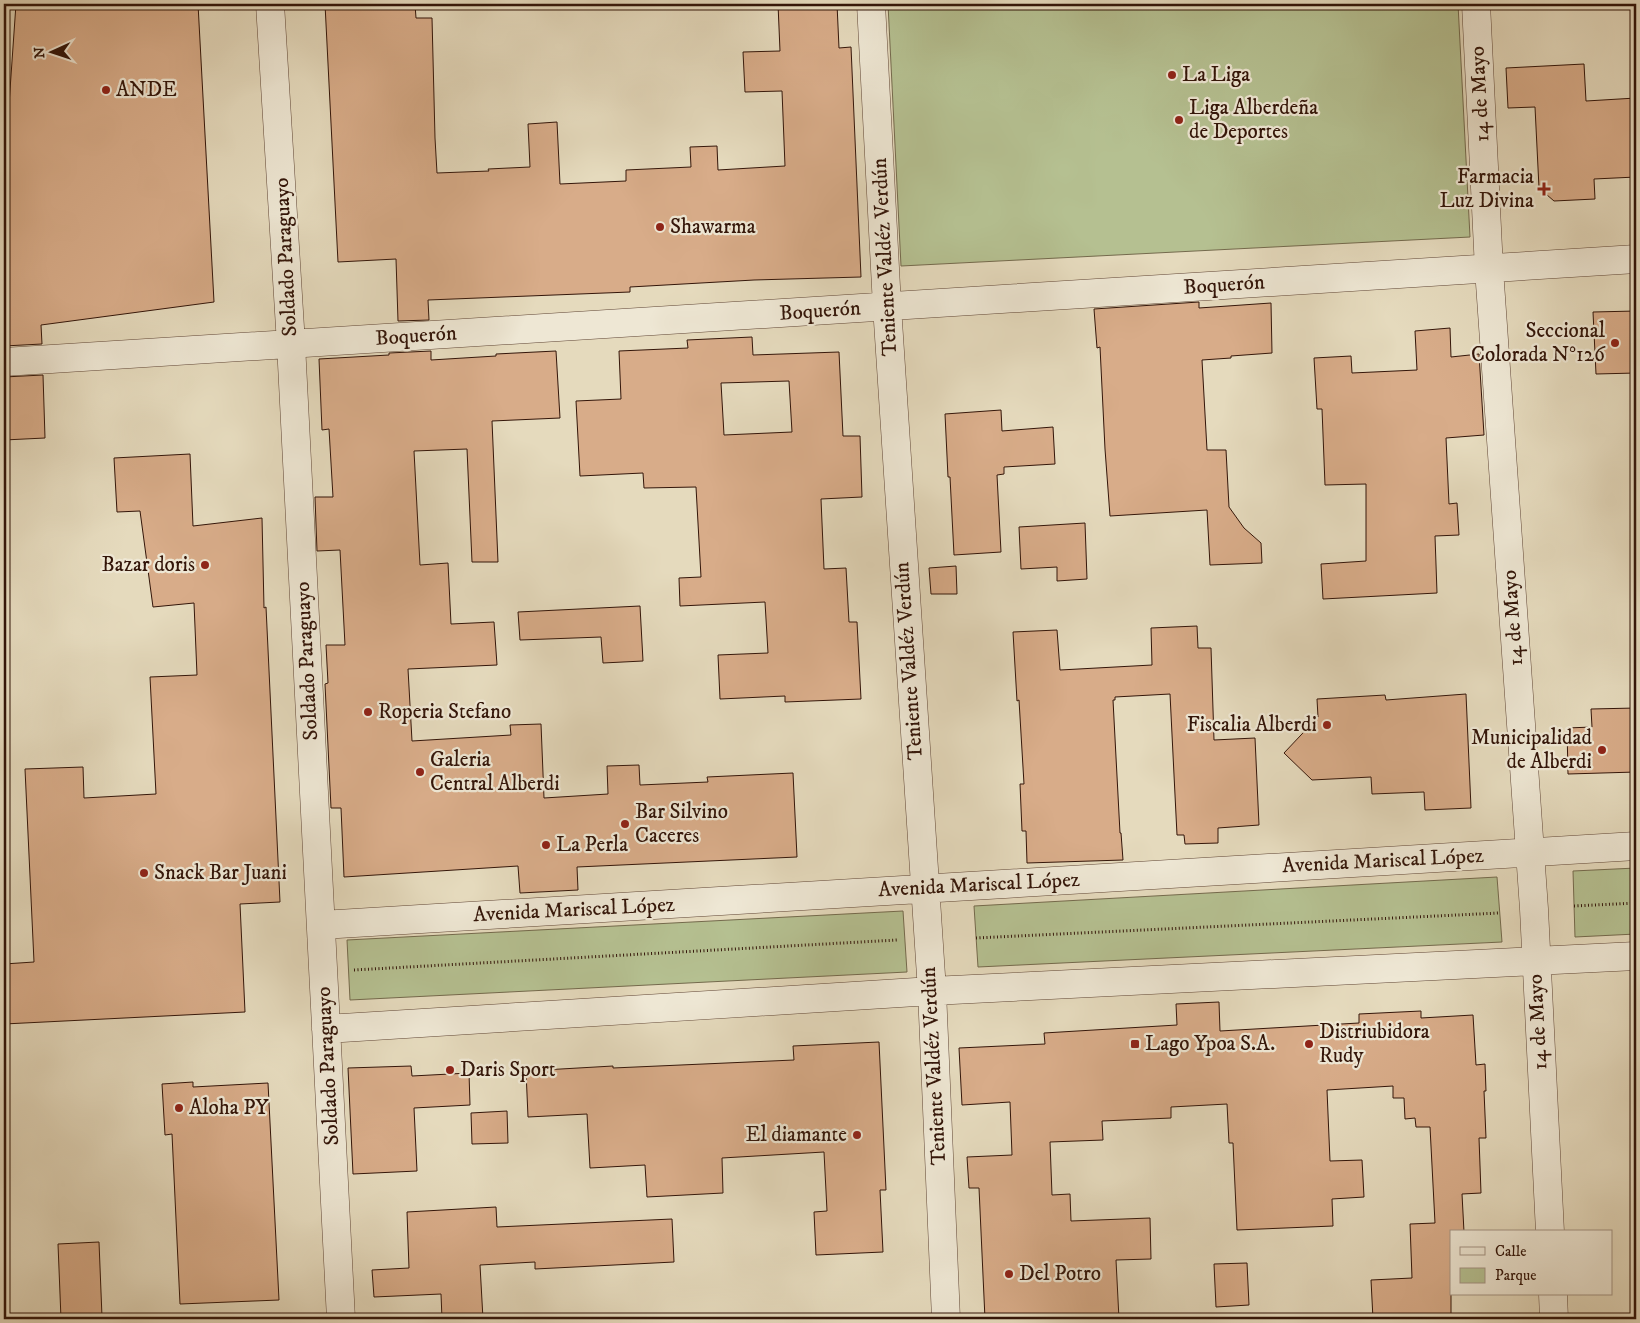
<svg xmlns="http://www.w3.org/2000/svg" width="1640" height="1323" viewBox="0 0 1640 1323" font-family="'IM FELL DW Pica',serif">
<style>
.green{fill:#b5c091;stroke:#746a4d}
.building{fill:#d8ac89;stroke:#331509;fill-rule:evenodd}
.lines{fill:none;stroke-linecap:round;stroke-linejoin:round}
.minor-casing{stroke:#604636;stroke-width:29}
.path{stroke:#331509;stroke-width:3;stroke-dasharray:1 2.5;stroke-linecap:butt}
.minor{stroke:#eee7d4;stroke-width:28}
.poi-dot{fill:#8f2418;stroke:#eee7d4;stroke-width:2}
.labels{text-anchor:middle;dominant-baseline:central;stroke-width:4.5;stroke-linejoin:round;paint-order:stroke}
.poi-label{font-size:21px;fill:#331509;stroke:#eee7d4;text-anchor:start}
.street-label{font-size:21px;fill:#331509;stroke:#eee7d4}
</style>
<rect width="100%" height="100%" fill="#e5dabd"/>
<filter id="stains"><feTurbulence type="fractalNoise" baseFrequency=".004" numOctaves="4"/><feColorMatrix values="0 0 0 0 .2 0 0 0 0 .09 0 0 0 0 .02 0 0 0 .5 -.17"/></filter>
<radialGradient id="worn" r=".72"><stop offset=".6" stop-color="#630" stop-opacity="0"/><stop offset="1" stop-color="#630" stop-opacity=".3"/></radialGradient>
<path class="green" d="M888 4H1458L1470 237 901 266Z
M1636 868V934L1575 937 1573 871Z
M1497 877 1502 942 978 967 974 906Z
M903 911 907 972 350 1000 347 940Z"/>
<path class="building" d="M16 4H198L214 302 41 325 42 344 4 346V176Z
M325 4H415L416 18H432L435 138 437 173 489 171 488 169 530 167 528 124 557 122 560 184 626 181V170L691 167 690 147 717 146 718 170 785 166 782 91 745 92 743 52 780 51 778 4H837L839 48 851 47 861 277 754 280 630 287V292L428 300 429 320 398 321 396 259 338 262Z
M1584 64 1586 101 1636 98V177L1594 179 1595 199 1554 201 1539 188 1535 107 1508 108 1506 68Z
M1199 302V308L1271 303 1272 353 1231 356V358L1202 360 1207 450H1226L1229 507 1244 528 1261 543 1262 563 1210 565 1207 510 1110 516 1105 449 1100 347 1097 348 1094 309Z
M1636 311V373L1596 374 1593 312Z
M1450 328 1451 357 1479 354 1484 435 1446 438 1449 504 1457 503 1459 535 1435 536 1437 593 1323 599 1321 564 1366 561V484L1325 485 1322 409H1317L1314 358 1351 356 1352 373 1417 370 1415 331Z
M752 337 753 355 839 352 843 436H860L862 497 821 499 824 569 846 568 849 622H857L861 699 785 702V696L720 699 718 655 768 653 765 602 680 606 679 578 701 577 696 487 644 488 643 473 580 476 576 401 621 399 619 351 688 348 687 340ZM789 381 792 432 724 435 721 383Z
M431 351V360L496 356V354L556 351 560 418 492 421 498 562H472L467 449 414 451 420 565 448 563 451 624 494 622 497 665 408 669 412 741 511 735 510 725 541 724 544 798 608 794 607 766 639 765 640 785 708 782 707 777 793 773 797 857 577 867 578 890 520 893 518 866 344 877 341 808H331L325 684 328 683 326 645H345L340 550 317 551 315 497H333L329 429 322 430 319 359 389 355V353Z
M43 375 45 438 4 440V377Z
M1001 410 1002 431 1053 427 1055 464 1004 467V474L997 475 1001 552 954 555 950 477H948L945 414Z
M190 454 193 526 262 518 264 608 266 607 280 902 240 904 245 1012 4 1024V964L34 962 25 769 83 767 84 798 156 794 150 677 197 675 194 603 153 607 140 511 117 512 114 458Z
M1085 523 1087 579 1057 581V567L1021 569 1019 527Z
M956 566 957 594H931L929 568Z
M640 606 643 661 603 663 601 637 520 640 518 612Z
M1197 626 1198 648H1211L1214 740 1255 738 1259 825 1218 828V843L1185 844 1184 835H1177L1170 694 1115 697V700H1113L1120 833H1121L1123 860 1027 863 1026 831H1022L1020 784H1024L1019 700 1017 701 1013 632 1057 630 1060 670 1152 665 1151 628Z
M1466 694 1471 808 1425 810 1424 792 1372 794 1371 777 1312 780 1284 753 1318 717 1317 699 1385 695 1386 700Z
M1636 708V772L1568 774 1567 728 1592 727 1591 709Z
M1219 1002 1220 1031 1359 1023V1014L1421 1011V1018L1473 1015 1476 1065 1485 1064 1486 1091H1484L1486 1138H1479L1481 1193 1462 1194 1464 1232H1451V1319H1373L1371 1280 1412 1278 1410 1224 1435 1223 1430 1127H1416L1415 1118 1405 1119 1404 1098H1393V1086L1327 1090 1330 1161 1362 1160 1364 1197 1332 1199 1333 1226 1237 1230 1233 1143H1229L1227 1104 1171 1107V1118L1102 1121 1103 1140 1050 1142 1052 1195 1070 1194 1071 1221 1150 1218 1151 1259 1116 1260 1119 1319H985L979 1188H969L967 1157 1012 1155 1010 1102 962 1105 959 1048 1045 1044 1044 1033 1177 1025 1176 1004Z
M879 1042 886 1190H880L883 1252 816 1255 814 1212 827 1211 824 1152 722 1158 723 1193 647 1197 645 1165 590 1168 587 1114 528 1117 526 1071 613 1066V1068L794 1060 793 1046Z
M411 1066 412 1076 469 1073 470 1105 414 1108 417 1171 353 1174 348 1068Z
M193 1082V1087L268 1083 279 1300 180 1304 172 1134 165 1135 162 1084Z
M507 1111 508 1143 472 1144 471 1113Z
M496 1207 497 1227 672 1219 674 1262 535 1269V1262L480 1265 483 1319H442L441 1294 374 1297 372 1270 409 1268 407 1212Z
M99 1242 102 1317 61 1319 58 1244Z
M1247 1263 1249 1305 1216 1307 1214 1264Z"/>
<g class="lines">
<g class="minor-casing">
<path id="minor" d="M270 4 291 344 341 1319
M871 4 887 306 932 991 946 1319
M1476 4 1489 269 1534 909 1550 1232
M4 362 1636 259
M321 925 1636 846
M326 1029 932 991 1636 956
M1553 1294 1554 1319"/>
</g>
<path class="path" d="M1574 906 1636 903
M976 938 1499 913
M354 970 897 940"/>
<use href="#minor" class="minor"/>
</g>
<g class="poi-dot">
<circle cx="1172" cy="75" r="5"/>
<circle cx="106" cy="90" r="5"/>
<circle cx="1179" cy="120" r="5"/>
<path d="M1541.5 181.5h5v5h5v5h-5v5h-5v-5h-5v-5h5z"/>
<circle cx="660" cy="227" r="5"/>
<circle cx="1615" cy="343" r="5"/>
<circle cx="205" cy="565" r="5"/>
<circle cx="368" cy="712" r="5"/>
<circle cx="1327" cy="725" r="5"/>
<circle cx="1602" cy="750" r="5"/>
<circle cx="420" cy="772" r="5"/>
<circle cx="625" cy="824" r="5"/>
<circle cx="546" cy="845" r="5"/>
<circle cx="144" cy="873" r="5"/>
<rect x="1130" y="1039" width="10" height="10" rx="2.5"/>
<circle cx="1309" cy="1044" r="5"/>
<circle cx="450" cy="1070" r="5"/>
<circle cx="179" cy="1108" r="5"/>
<circle cx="857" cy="1135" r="5"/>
<circle cx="1009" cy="1274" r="5"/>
</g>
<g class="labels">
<g class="poi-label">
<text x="1182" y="75">La Liga</text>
<text x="116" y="90">ANDE</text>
<text x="1189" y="108">Liga Alberdeña<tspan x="1189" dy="24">de Deportes</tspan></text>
<text x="1534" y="177" text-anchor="end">Farmacia<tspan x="1534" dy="24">Luz Divina</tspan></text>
<text x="670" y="227">Shawarma</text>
<text x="1605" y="331" text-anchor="end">Seccional<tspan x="1605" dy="24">Colorada N°126</tspan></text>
<text x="195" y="565" text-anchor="end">Bazar doris</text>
<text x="378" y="712">Roperia Stefano</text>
<text x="1317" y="725" text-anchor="end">Fiscalia Alberdi</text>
<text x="1592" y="738" text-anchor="end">Municipalidad<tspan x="1592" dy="24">de Alberdi</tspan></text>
<text x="430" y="760">Galeria<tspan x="430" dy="24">Central Alberdi</tspan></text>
<text x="635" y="812">Bar Silvino<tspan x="635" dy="24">Caceres</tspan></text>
<text x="556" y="845">La Perla</text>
<text x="154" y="873">Snack Bar Juani</text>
<text x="1319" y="1032">Distriubidora<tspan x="1319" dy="24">Rudy</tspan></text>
<text x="1145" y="1044">Lago Ypoa S.A.</text>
<text x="460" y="1070">Daris Sport</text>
<text x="189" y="1108">Aloha PY</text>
<text x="847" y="1135" text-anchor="end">El diamante</text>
<text x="1019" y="1274">Del Potro</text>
</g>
<g class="street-label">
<text transform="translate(1480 94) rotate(-93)">14 de Mayo</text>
<text transform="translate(286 257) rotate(-93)">Soldado Paraguayo</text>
<text transform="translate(885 257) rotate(-93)">Teniente Valdéz Verdún</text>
<text transform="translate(1224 285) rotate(-4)">Boquerón</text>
<text transform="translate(820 311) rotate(-4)">Boquerón</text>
<text transform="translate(416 336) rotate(-4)">Boquerón</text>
<text transform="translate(1513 618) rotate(-94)">14 de Mayo</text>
<text transform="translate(307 661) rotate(-93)">Soldado Paraguayo</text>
<text transform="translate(909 661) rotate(-94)">Teniente Valdéz Verdún</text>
<text transform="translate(1383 861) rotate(-3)">Avenida Mariscal López</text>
<text transform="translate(979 885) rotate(-3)">Avenida Mariscal López</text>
<text transform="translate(574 910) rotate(-3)">Avenida Mariscal López</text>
<text transform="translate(1538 1022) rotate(-93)">14 de Mayo</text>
<text transform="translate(328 1066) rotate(-93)">Soldado Paraguayo</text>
<text transform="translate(934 1066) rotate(-93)">Teniente Valdéz Verdún</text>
</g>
</g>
<rect width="1640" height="1323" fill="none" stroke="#e5dabd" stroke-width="20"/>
<rect x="5" y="5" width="1630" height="1313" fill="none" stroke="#331509" stroke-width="2.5"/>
<rect x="10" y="10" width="1620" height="1303" fill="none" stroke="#331509"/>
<rect x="1450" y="1230" width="162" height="65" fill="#eee7d4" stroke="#a39383"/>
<rect x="1460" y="1247" width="25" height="8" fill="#eee7d4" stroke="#a39383"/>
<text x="1495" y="1256" font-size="15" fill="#331509">Calle</text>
<rect x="1460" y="1268" width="25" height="15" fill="#b5c091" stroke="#a39383"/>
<text x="1495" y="1280" font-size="15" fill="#331509">Parque</text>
<g transform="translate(52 52) rotate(267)" stroke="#eee7d4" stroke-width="4" paint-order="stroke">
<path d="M0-4L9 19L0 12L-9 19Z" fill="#331509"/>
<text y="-8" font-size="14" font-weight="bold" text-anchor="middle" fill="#331509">N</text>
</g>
<rect width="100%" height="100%" filter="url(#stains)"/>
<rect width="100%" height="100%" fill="url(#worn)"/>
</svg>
